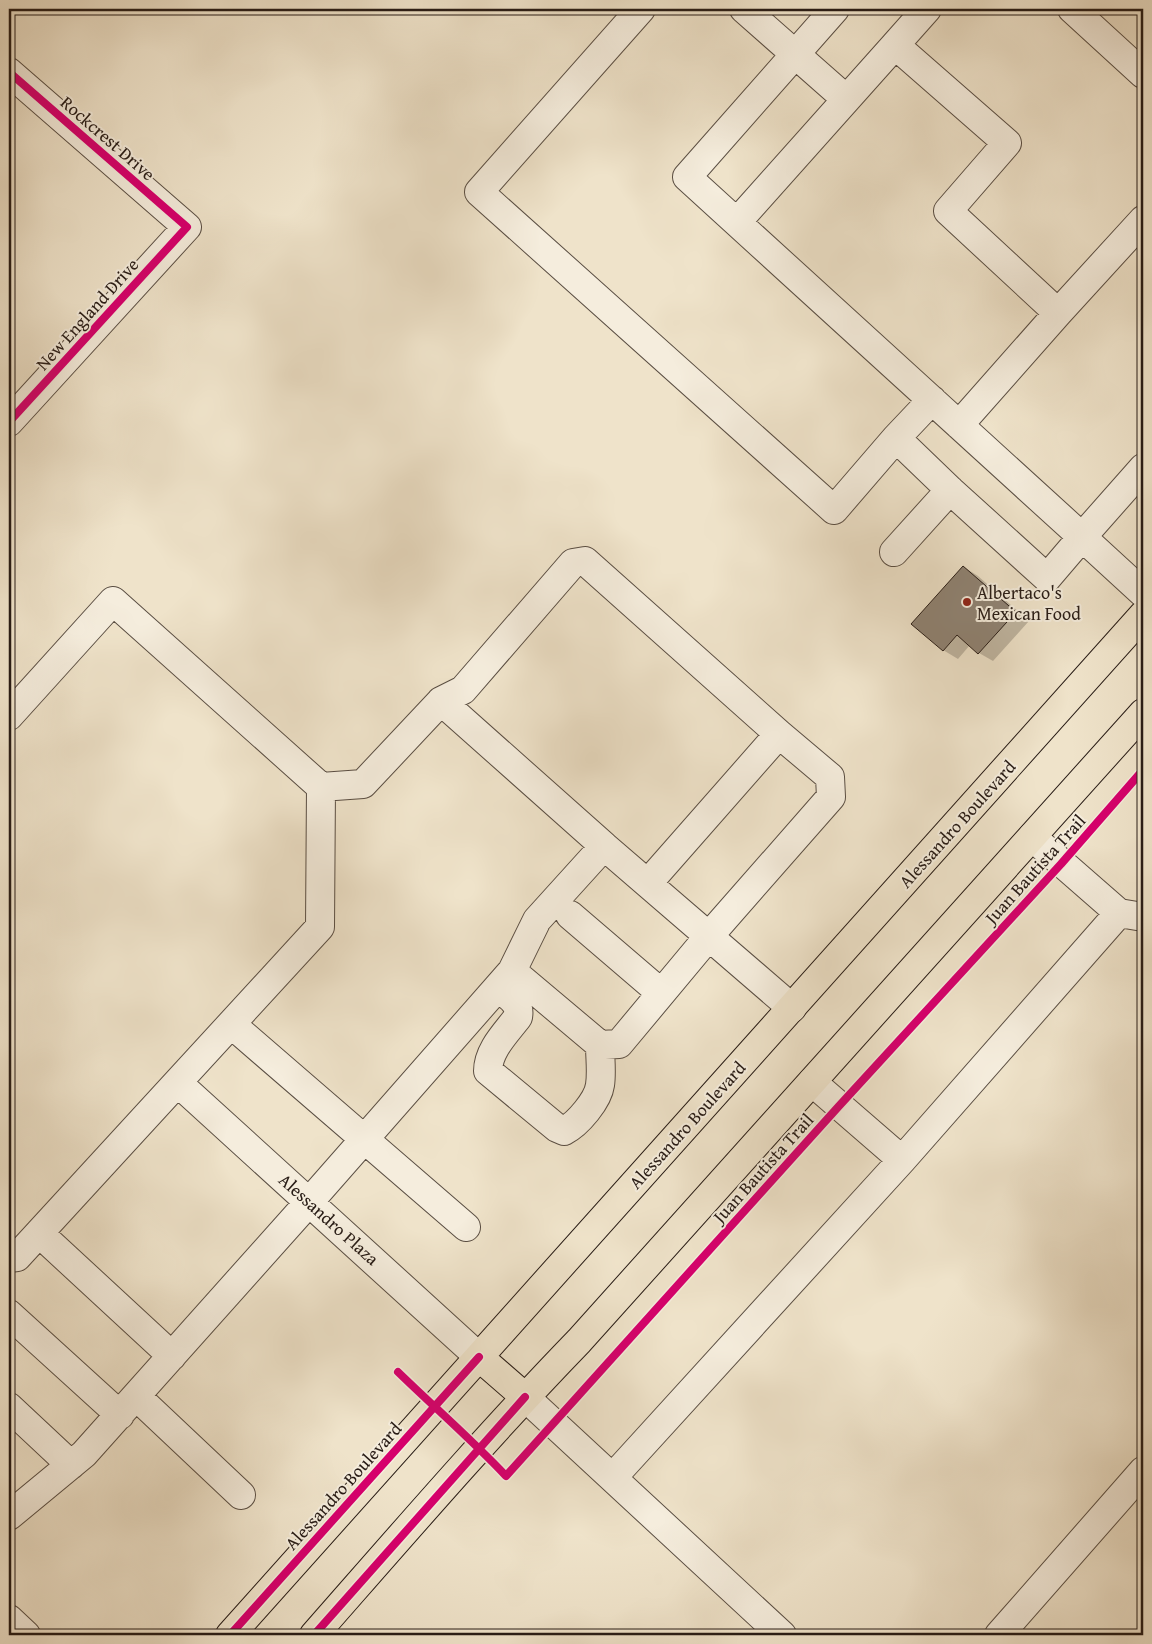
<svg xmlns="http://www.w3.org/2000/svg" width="1152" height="1644" viewBox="0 0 1152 1644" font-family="'Gentium Book Plus',serif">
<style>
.shadow{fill:#0003}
.building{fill:#8f8374;stroke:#281c16}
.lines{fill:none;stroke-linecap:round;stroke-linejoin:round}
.minor-casing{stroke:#5a4e43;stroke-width:30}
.major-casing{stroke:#281c16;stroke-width:30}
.minor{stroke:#f5eddd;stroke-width:28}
.major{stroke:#efe3ca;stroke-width:28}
.cycleway-casing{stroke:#f5eddd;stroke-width:11}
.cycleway{stroke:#d6006c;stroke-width:8}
.poi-dot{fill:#8f2418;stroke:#f5eddd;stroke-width:2}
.labels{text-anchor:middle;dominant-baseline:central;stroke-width:4;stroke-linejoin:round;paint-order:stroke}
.street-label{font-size:18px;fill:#281c16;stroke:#f5eddd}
.poi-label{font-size:18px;fill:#281c16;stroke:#f5eddd;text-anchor:start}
</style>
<rect width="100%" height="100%" fill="#efe3ca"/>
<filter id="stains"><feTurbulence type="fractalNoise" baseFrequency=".004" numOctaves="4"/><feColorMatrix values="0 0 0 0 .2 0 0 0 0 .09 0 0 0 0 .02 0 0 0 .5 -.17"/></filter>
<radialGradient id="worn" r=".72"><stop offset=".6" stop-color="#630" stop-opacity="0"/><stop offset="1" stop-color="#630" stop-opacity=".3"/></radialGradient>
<path class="shadow" d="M964 567 978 576 1029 621 993 661 979 653 970 645 958 659 943 650Z"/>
<path class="building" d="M963 566 1016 612 978 654 957 635 943 651 911 624Z"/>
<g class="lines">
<g class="minor-casing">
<path id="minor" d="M641 9 479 192 834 510 896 438 950 490 1047 578 1082 537 1143 593
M744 9 846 99
M835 9 687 177 1082 537 1143 468
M1072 9 1143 74
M895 45 927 9
M9 72 187 227 9 422
M737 222 895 45 1007 143 948 211 1058 313
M959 425 1058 313 1143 220
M896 438 932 400
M894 552 950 490
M441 701 463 690 573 563 585 561 779 734 648 883
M9 716 113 601 321 787 320 927 17 1257 9 1258
M321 787 363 784 441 701 604 846
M1032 837 1119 913
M570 915 661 993
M512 971 600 1045 619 1044 709 936 831 797 830 777 779 734
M498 988C508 996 521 1002 518 1017 506 1033 488 1050 488 1071L557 1128 564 1131C578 1124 598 1100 600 1085 602 1072 600 1058 600 1045
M231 1024 466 1227
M812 1082 902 1160
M178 1083 479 1357
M39 1233 172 1356
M9 1314 120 1415
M136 1396 241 1495
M525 1397 782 1635
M9 1407 71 1465
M613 1477 902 1160 1119 913 1143 917
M9 1516 84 1454 310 1201 512 971 537 920 604 846 792 1008
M9 1619 26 1635
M999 1635 1143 1471"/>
</g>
<g class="major-casing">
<path id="major" d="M479 1357 525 1397
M230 1635 1143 615
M314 1635C401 1536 487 1436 579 1341L1143 713"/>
</g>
<use href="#minor" class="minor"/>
<use href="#major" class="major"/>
<g class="cycleway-casing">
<path id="cycleway" d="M9 72 187 227 9 422
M398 1372C434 1407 471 1439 506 1476L839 1106 1061 864 1143 770
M230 1635 479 1357
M314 1635 525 1397"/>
</g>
<use href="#cycleway" class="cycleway"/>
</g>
<circle class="poi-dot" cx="967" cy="602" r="5"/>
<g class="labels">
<g class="street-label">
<text transform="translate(108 138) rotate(41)">Rockcrest Drive</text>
<text transform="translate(87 314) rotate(-48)">New England Drive</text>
<text transform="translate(957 824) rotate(-48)">Alessandro Boulevard</text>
<text transform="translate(1035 869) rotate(-48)">Juan Bautista Trail</text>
<text transform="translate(687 1125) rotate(-48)">Alessandro Boulevard</text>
<text transform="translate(763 1168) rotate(-48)">Juan Bautista Trail</text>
<text transform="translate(329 1219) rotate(42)">Alessandro Plaza</text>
<text transform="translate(343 1486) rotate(-48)">Alessandro Boulevard</text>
</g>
<g class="poi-label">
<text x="977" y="592">Albertaco's<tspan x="977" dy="21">Mexican Food</tspan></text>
</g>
</g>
<rect width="1152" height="1644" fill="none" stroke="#efe3ca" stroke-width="30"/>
<rect x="10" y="10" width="1132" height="1624" fill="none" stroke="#281c16" stroke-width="2.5"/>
<rect x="15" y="15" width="1122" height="1614" fill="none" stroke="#281c16"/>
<rect width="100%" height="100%" filter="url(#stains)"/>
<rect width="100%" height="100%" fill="url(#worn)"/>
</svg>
